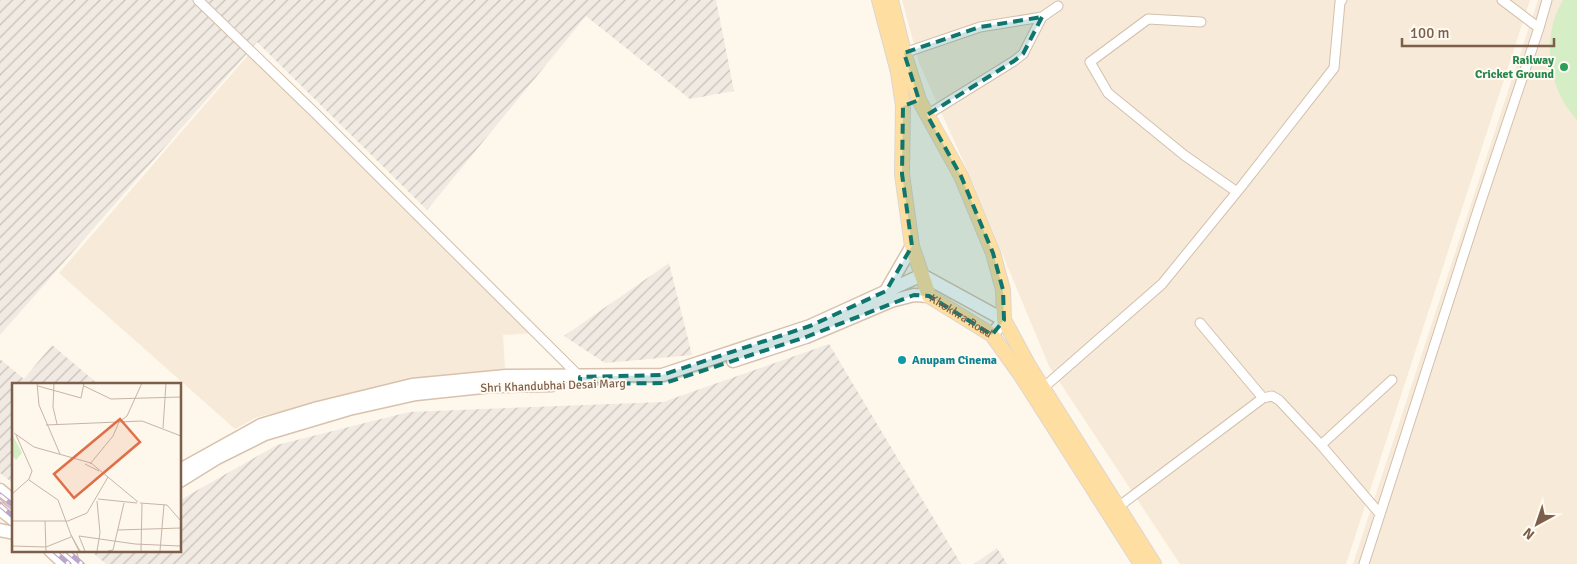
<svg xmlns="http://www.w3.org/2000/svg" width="1577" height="564" viewBox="0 0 1577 564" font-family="Signika,sans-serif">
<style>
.residential{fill:#f7ead8}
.industrial{fill:url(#industrial-furrows)}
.green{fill:#d5eec6}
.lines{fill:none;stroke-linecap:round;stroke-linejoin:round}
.minor-casing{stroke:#d3c0ae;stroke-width:11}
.secondary-casing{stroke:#d8c2ad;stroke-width:15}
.primary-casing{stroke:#ddd5d0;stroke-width:16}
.minor{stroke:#fff;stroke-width:9}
.secondary{stroke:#fff;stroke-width:12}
.primary{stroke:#ffdfa1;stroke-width:14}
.rail-casing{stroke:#bba6cb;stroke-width:5}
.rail{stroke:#fffbf3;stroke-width:3;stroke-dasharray:9;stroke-linecap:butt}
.marked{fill:#0f766e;fill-opacity:0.2;stroke:#0f766e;stroke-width:4;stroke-dasharray:10 6;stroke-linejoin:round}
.leisure-dot{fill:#2e9e5b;stroke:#fffbf3;stroke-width:2}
.culture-dot{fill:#0f9aa8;stroke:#fffbf3;stroke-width:2}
.labels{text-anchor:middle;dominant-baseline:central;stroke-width:4;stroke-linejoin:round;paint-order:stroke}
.leisure-label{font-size:12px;font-weight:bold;fill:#27864d;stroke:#fffbf3;text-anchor:end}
.street-label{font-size:12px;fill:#7d5e4a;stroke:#fffbf3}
.culture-label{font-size:12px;font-weight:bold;fill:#0d838f;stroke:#fffbf3;text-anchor:start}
.inset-road{fill:none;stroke:#c6b5a6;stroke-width:1}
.view{fill:#e06f47;fill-opacity:0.15;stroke:#e06f47;stroke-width:2.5}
.inset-edge{fill:none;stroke:#7d5e4a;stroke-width:2.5}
</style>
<defs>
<pattern id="industrial-furrows" width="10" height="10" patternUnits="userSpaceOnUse" patternTransform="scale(1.25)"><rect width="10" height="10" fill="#f0eae3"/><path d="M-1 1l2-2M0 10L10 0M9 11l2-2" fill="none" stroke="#c8c1ba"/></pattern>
</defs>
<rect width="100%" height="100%" fill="#fef7eb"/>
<path class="residential" d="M902 0H1530L1346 564H1180L1049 366 970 176 919 63Z
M1538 0H1577V564H1353Z
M249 54 532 333 503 335 505 370 412 381 257 417 235 429 59 273Z"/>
<path class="industrial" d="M0 0H716L734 91 690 99 586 16 427 210 257 42 0 335Z
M669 263 692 355 605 363 564 336Z
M829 344 961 564H106L91 551 180 550V500L277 445 409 412 663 402Z
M52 345 98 384H14V484L0 473V359L24 379Z
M997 548 1007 564H974Z"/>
<path class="green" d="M1563 0H1577V120C1572 114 1567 108 1563 101 1546 70 1545 30 1563 0Z"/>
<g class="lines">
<g class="minor-casing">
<path id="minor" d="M198 0 316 114 580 377V384
M1201 22 1148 19 1090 62 1108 93 1184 155 1237 192
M1539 28 1547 0
M904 53 980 27 1042 17 1058 6
M927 115 1014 61 1023 54 1042 17
M1200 323 1263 398
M1043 388 1162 284 1241 187 1334 68 1340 2 1342 0
M1321 445 1392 380
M1118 507 1263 398 1272 396 1279 400 1321 445 1380 514
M1364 564 1478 210 1539 28 1502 0"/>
</g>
<g class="secondary-casing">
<path id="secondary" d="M886 291 912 246
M733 361 806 337 891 301 914 295 929 296
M180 470 261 425 318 408 412 385 506 376 662 375 810 326 922 275 1004 320 992 335
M180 481 217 458 265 434 349 409 416 394 492 386 552 385
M0 490 14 502
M0 509 14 520
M0 530 14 533
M50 550 65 564
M69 550 73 564"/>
</g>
<g class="primary-casing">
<g id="primary">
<path id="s1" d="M879 0 898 72 903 106 902 174 912 246 929 296 992 335 1020 374 1141 564"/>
<path d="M891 0 904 53 919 100 961 176 993 253 1003 290 1004 320 1029 366 1154 564"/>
</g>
</g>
<use href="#minor" class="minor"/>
<use href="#secondary" class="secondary"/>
<use href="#primary" class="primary"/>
<g class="rail-casing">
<path id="rail" d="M0 495 14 506
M0 505 14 517
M53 550 69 564
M66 550 82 564"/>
</g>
<use href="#rail" class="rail"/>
</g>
<path class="marked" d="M1042 17 1023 54 1014 61 927 115 961 176 993 253 1003 290 1004 320 992 335 929 296 914 295 806 337 665 383 580 384V377L662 375 810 326 886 291 912 246 902 174 903 106 919 100 904 53 980 27Z"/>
<circle class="leisure-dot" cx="1564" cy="67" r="5"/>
<circle class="culture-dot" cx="902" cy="360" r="5"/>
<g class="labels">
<g class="leisure-label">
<text x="1554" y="60">Railway<tspan x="1554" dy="14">Cricket Ground</tspan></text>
</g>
<g class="street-label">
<text stroke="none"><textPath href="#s1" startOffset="340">Khokhra Road</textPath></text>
<text transform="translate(553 386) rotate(-2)">Shri Khandubhai Desai Marg</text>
</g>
<g class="culture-label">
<text x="912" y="360">Anupam Cinema</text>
</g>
</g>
<g transform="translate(12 383)">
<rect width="169" height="169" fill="#fef7eb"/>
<path d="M0 51 10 70 4 77 0 72Z" fill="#d5eec6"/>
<path class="inset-road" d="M25 0 27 22 48 71M42 0 41 24 45 41M26 3 69 15 72 0M72 3 99 16 169 14M34 42 130 38 169 53M151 45 154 0M2 50 22 64 79 80 126 119M73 81 87 88M78 81 101 53 107 39 115 33 130 0M17 97 46 117 59 152M0 111 17 96 20 88 4 52M86 116 125 120M128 120 155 122 169 138M0 138H56L75 130 96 94M33 138 34 168M106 147 169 145M0 163 34 164 59 154M67 168 59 152 68 168M73 168 67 153 123 161 168 163M85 168 88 150 85 118M96 168 101 167 112 120M129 168 130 121M148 168 152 122"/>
<path class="view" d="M108 36 128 59 62 115 42 91Z"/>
<rect width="169" height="169" class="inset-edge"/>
</g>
<g transform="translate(1537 524) rotate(220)" stroke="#fffbf3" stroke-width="4" paint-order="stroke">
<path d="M0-4L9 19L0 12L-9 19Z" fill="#7d5e4a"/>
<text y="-8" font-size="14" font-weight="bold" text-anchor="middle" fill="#7d5e4a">N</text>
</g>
<path d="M1402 38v8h152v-8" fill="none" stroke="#7d5e4a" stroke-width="2.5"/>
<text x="1410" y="38" font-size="15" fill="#7d5e4a" stroke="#fffbf3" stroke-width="4" paint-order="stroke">100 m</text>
</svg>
